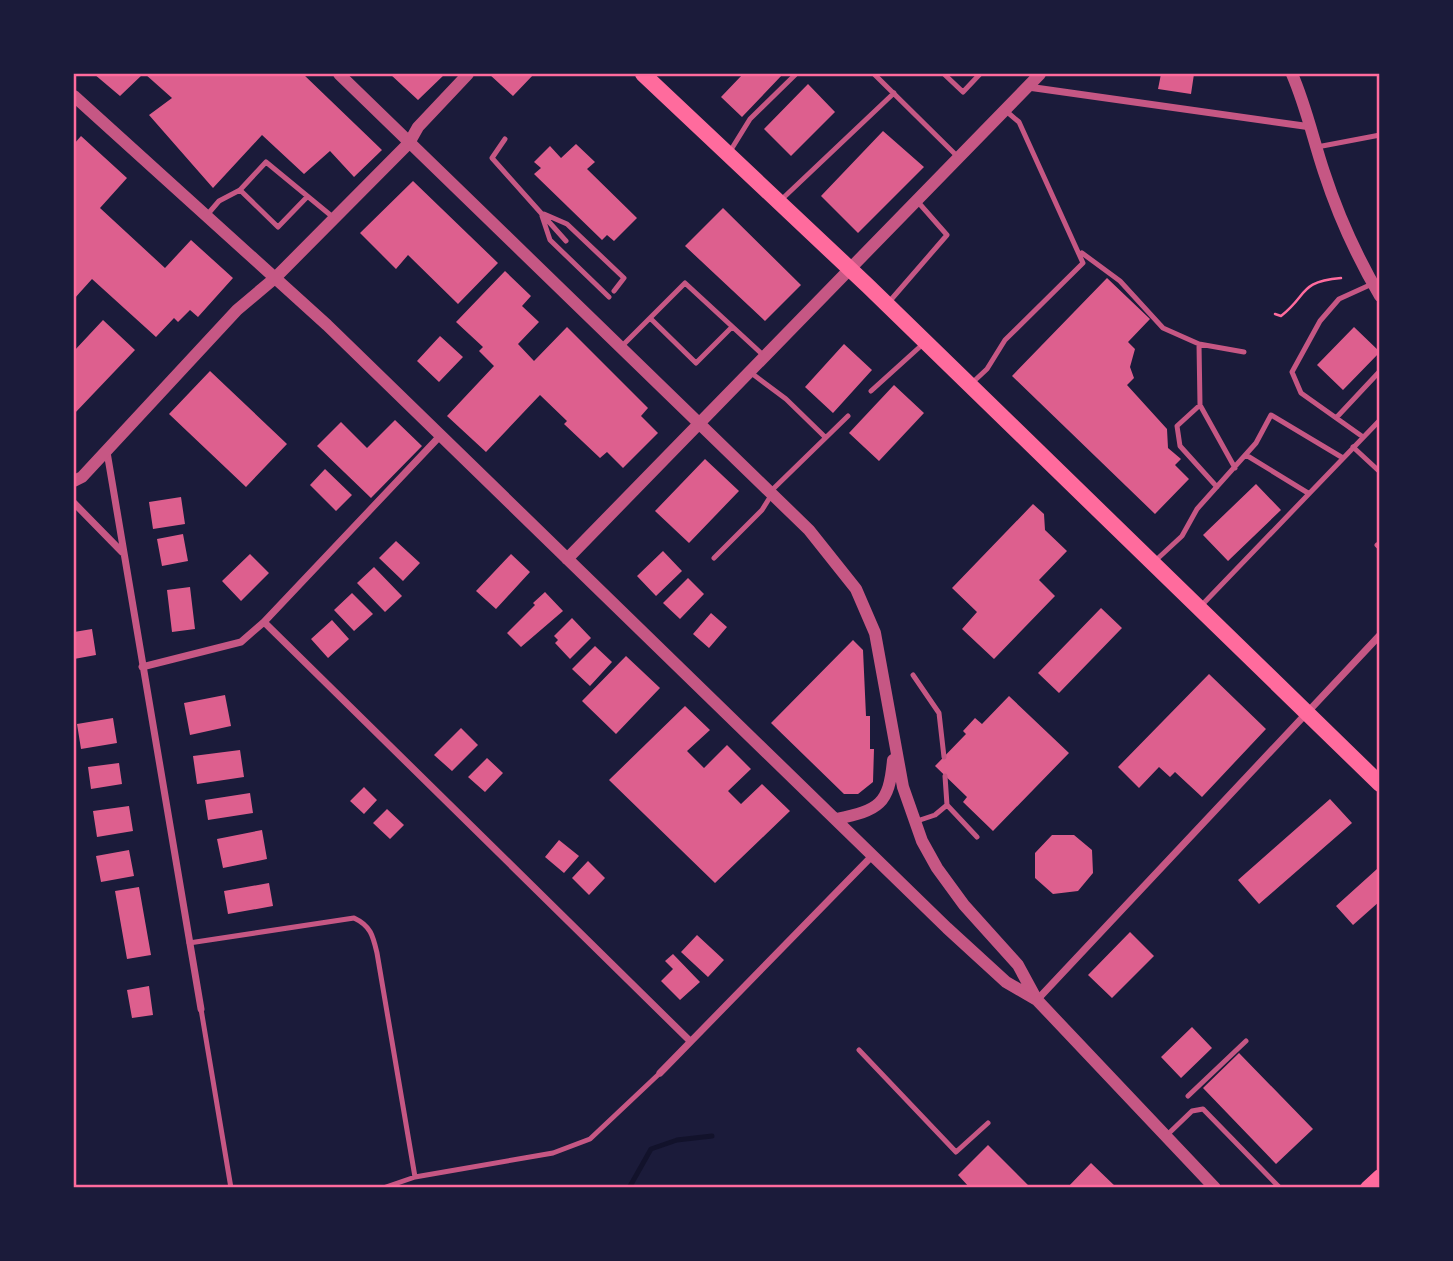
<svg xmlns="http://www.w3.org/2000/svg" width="1453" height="1261" viewBox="0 0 1453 1261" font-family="Karla,sans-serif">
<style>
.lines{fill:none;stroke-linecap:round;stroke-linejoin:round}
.stream{stroke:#12122b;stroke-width:5}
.building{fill:#dd5f8e}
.path{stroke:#ff6b9d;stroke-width:2.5}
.service{stroke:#c65784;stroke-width:5}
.minor{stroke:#c65784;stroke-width:7}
.tertiary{stroke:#c65784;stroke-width:12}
.secondary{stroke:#ff6b9d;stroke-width:14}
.primary{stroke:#ff6b9d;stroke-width:16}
.neatline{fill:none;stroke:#ff6b9d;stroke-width:2.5}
</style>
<rect width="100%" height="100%" fill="#1b1b3a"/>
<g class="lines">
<path class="stream" d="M629 1188 651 1149 677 1140 712 1136"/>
</g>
<path class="building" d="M94 74H143L120 96Z
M145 74H303L382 150 354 177 330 151 304 174 262 135 213 188 149 115 172 98Z
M390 74H445L418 100Z
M489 74H534L513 96Z
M743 74H783L742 117 721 97Z
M1161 74H1194L1191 94 1158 89Z
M808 84 835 112 791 156 764 129Z
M883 131 924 167 858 233 821 196Z
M81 136 127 178 100 208 165 268 191 240 233 278 198 317 190 310 178 322 174 318 156 337 92 279 74 299V144Z
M576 144 595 162 587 169 637 218 614 241 607 235 602 240 534 174 541 168 534 162 550 146 561 158Z
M413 181 498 263 458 304 408 255 396 269 360 233Z
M723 208 801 285 765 321 685 246Z
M505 271 531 296 522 306 539 322 518 344 534 361 567 327 648 408 641 416 658 433 623 468 607 452 600 458 564 424 567 421 540 395 486 452 447 416 494 366 479 351 483 347 456 322Z
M1107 278 1150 319 1128 342 1135 349 1130 367 1134 378 1127 385 1167 429 1168 448 1181 459 1175 465 1189 479 1155 514 1012 376Z
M103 320 135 350 74 414V351Z
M1354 327 1380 352 1343 390 1317 365Z
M440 336 463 357 439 382 417 361Z
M844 344 872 370 833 413 805 387Z
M210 371 287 444 246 487 169 414Z
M894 385 924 413 879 461 849 433Z
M395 420 422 446 371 498 317 446 341 422 367 448Z
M705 459 739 491 689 543 655 511Z
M325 469 352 495 336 511 310 485Z
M1256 484 1281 510 1228 561 1203 535Z
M181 497 185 524 153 529 149 502Z
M1033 504 1044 514 1045 530 1067 551 1039 580 1055 596 994 659 962 629 977 612 952 588Z
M183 534 188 561 162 566 157 539Z
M396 541 420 563 403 581 379 558Z
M663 551 682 571 656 596 637 576Z
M250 554 269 573 241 601 222 581Z
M511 554 530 572 496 609 476 591Z
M374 567 402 596 385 612 357 583Z
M688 578 704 594 680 619 663 603Z
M190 587 195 629 172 632 167 590Z
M545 592 563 611 521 647 507 633 535 605 533 603Z
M352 593 373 614 354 631 334 610Z
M1101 608 1122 628 1059 693 1038 673Z
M711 613 727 627 709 648 693 634Z
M572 618 591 638 570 659 555 643 558 640 554 636Z
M332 620 349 639 328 658 311 639Z
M92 629 96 655 74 659V632Z
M853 640 863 650 866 716H870V749H874L873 782 858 794H844L771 723Z
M595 646 612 662 590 686 572 669Z
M626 656 660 688 616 734 582 701Z
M1209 674 1266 729 1202 797 1175 772 1170 777 1159 767 1139 788 1118 767Z
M225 695 231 726 190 735 184 703Z
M1009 696 1069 753 993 831 963 802 967 797 935 766 966 734 963 731 975 718 982 724Z
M685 706 710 730 687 751 704 768 727 745 751 769 728 791 741 804 762 784 790 811 715 883 609 780Z
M113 718 117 743 81 749 77 724Z
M461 728 478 745 452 771 434 755Z
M240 750 244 777 197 784 193 756Z
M487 758 503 773 485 792 468 777Z
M119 763 122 784 91 789 88 767Z
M364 787 377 800 364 814 350 801Z
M250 793 253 813 208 820 205 800Z
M1330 799 1352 823 1259 904 1238 880Z
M129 806 133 831 97 837 93 811Z
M387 809 404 825 390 839 373 823Z
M262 830 267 859 223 868 217 839Z
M1052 835H1074L1092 850 1093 873 1078 891 1053 894 1035 878V853Z
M559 840 579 856 564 873 545 857Z
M129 850 134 876 101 882 96 856Z
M588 861 605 878 589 895 572 878Z
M1377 869 1380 901 1353 925 1336 906Z
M269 883 273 906 228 914 224 891Z
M139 887 151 955 127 959 115 891Z
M1130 932 1154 956 1112 998 1088 975Z
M697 935 724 960 708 977 681 952Z
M673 954 700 982 680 1000 661 981 673 969 665 961Z
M149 986 153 1015 132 1018 127 990Z
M1192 1027 1212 1048 1181 1078 1161 1057Z
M1239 1053 1313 1129 1276 1164 1203 1088Z
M988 1145 1031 1188H970L958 1175Z
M1091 1163 1117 1188H1067Z"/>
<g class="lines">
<path class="path" d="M1275 314 1281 316C1309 294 1298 282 1341 278"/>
<path class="service" d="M874 74 958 157
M944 74 963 92 980 74
M505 139 492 158 566 241
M1317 147 1380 135
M729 153 750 119 796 74
M307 197 278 227 240 190 266 162 334 218
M781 200 894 93
M544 214 567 224 624 278 614 291
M207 215 219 201 240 190
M542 216 550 240 609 297
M1082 253 1120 281 1163 328 1199 344 1244 352
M889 302 947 235 918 202
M650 318 696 363 732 327
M1199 344 1200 405 1235 468
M621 347 685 283 763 355
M750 372 786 399 825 437
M972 383 987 369 1005 340 1083 263 1019 122 1006 111
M871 391 923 344
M1200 405 1177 426 1180 446 1217 487
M1336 418 1380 371
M1363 437 1301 393 1292 372 1320 321 1339 299 1372 284
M1353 447 1380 472
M1246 455 1308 493
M770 492 848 416
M1377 545 1380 548
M714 558 762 510 772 494
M1155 561 1182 536 1197 509 1256 443 1271 415 1343 458
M1200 607 1380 420
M913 675 939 713 944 757
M947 805 977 837
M917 821 935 815 947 805 945 776
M189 943 354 918C371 926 373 936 377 953L415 1177
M201 1009 231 1188
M859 1050 956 1152 988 1123
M1188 1096 1246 1041
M1166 1136 1192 1111 1203 1109 1280 1188
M383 1188 415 1177 553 1153 590 1139 660 1073"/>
<path class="minor" d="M1028 87 1311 127
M107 452 201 1009
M74 503 122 552
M264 622 689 1040
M142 667 241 642 264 622 440 436
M1037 1000 1380 635
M660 1073 873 855"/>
<path class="tertiary" d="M339 74 809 530 856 589 875 633 903 787 922 841 937 868 964 905 1018 965 1037 1000
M1292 74C1306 106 1313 139 1324 172 1338 215 1357 257 1380 296
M74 96 327 325 947 928 1006 982 1037 1000 1215 1188
M74 481 82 477 237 310 275 278 409 143 418 127 468 74
M567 559 1040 74
M836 819C879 810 889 805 893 760"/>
<path class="secondary" d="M1367 1188 1380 1176"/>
<path class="primary" d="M643 74 868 286 1380 784"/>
</g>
<rect width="1453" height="1261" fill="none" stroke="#1b1b3a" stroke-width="150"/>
<rect x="75" y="75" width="1303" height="1111" class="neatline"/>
</svg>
